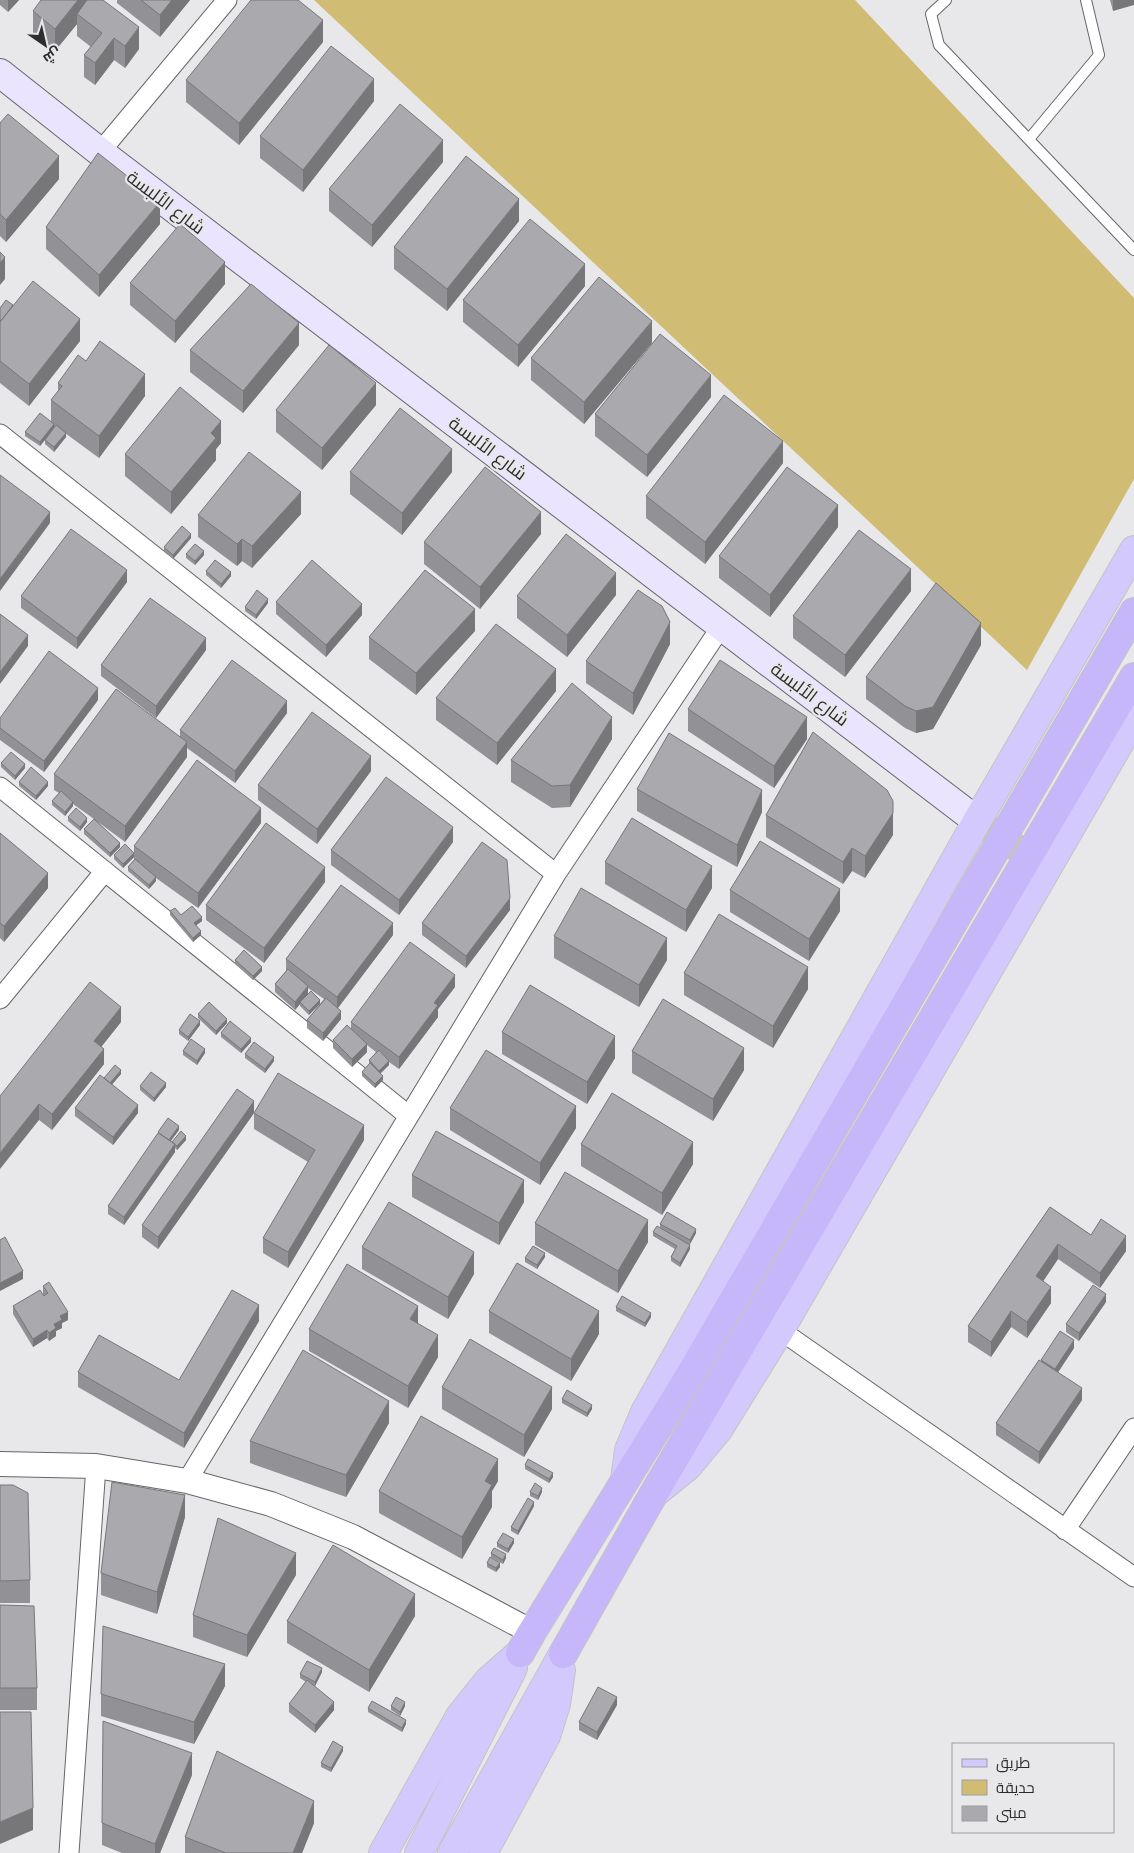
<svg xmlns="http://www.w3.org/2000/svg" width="1134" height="1853" viewBox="0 0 1134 1853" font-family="Mulish,Cairo,sans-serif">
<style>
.green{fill:#d1bc73}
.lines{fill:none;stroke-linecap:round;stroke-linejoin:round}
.secondary-tunnel{stroke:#c3c3c5;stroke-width:28;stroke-dasharray:28 14;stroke-linecap:butt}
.service-casing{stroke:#666569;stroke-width:12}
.minor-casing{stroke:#666569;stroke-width:21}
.tertiary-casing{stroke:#666569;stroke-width:26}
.secondary-casing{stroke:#666569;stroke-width:30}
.primary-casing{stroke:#c4c4c5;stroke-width:30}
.trunk-casing{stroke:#c4c4c5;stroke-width:30}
.service{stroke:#fff;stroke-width:10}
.minor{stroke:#fff;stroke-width:19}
.tertiary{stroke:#fff;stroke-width:24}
.secondary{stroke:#eae4fe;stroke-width:28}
.primary{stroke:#d4c9fc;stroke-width:28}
.trunk{stroke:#c6b7fb;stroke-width:28}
.wall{fill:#929195}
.shaded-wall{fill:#777679}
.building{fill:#aaa9ad;stroke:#777679}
.labels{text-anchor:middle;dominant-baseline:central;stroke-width:4.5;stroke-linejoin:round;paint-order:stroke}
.street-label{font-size:18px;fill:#2d2d2f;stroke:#e8e8eb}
</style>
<rect width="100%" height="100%" fill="#e8e8eb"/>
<path class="green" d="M314 0H855L1134 298V479L1027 670Z"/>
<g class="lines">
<path class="secondary-tunnel" d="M977 821 1046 868"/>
<g class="service-casing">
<path id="service" d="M946 0 931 14 939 45 1134 250
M1029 139 1099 55 1086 0"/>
</g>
<g class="minor-casing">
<path id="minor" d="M100 152 227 0
M0 434 556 874
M0 787 409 1116
M0 999 105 871
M780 1330 1134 1577
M187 1481 556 874 721 627
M1065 1530 1134 1428
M69 1853 96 1466"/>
</g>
<g class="tertiary-casing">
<path id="tertiary" d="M0 1464 96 1466 187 1481 271 1504 353 1537 532 1632"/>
</g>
<g class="secondary-casing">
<path id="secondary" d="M0 73 100 152 977 821"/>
</g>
<g class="primary-casing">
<path id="primary" d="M625 1480 629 1450 645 1412 977 821 1134 550
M656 1492 688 1466 718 1430 780 1330 1134 718
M383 1853 460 1716 488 1681 520 1653
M419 1853 513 1668
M452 1853 563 1654
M483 1853 546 1736 556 1704 561 1670"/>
</g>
<g class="trunk-casing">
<path id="trunk" d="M520 1653 532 1632 688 1378 1134 612
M563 1654 653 1495 1134 677"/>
</g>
<use href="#service" class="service"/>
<use href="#minor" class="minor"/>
<use href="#tertiary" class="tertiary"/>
<use href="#secondary" class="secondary"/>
<use href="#primary" class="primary"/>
<use href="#trunk" class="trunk"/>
</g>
<path class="wall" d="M0 0H19L8 12 0 5Z
M103 0 139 49 125 68 114 60 95 85 84 77V55L91 47 77 36V24L55 51 33 33V11Z
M117 0H190L160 37 117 3Z
M1110 0H1134L1113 11Z
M323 42 239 145 186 102V80Z
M374 101 303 192 260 158V136Z
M0 123 59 179 6 242 0 236Z
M443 162 372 247 329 211V189Z
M519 221 447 311 394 269V247Z
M160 224 99 297 46 249V227Z
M130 283 225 284 175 343 130 305Z
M585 286 518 367 463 322V300Z
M13 305 80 341 29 406 0 383V308Z
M652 343 584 424 531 380V358Z
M299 345 243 413 190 372V350Z
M86 361 145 396 99 458 65 433 66 437 54 452 45 444V440L40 446 25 436V432L51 421V400L58 391V383Z
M711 397 647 477 595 436V414Z
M376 405 322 470 276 432V410Z
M221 443 216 449V460L171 514 125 476V454Z
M783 463 705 564 646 518V496Z
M350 472H452L402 535 350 494Z
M301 514 252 568 242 561 237 566 198 537V515Z
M838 527 770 617 719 578V556Z
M541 534 480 609 424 564V542Z
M191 538 173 559 164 551V547Z
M186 554 204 555 195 565 186 558Z
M206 571 231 576 221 588 206 575Z
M127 582 77 649 21 608V596Z
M911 591 845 677 793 638V616Z
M616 595 567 657 517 618V596Z
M276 602 362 615 326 657 276 614Z
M268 603 256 619 245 611V607Z
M475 631 416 695 369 659V637Z
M670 644 633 715 586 683V661Z
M981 645 933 729 916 733 905 728 866 699V677Z
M206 650 156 718 101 676V665Z
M556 691 497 765 436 720V698Z
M98 700 44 772 0 740V718Z
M688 709 807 739 774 788 688 731Z
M287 713 235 783 187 748V757L125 842 98 822 120 847 110 857 84 834V829L94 819 73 804V806L65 816 52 805V801L59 793 54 790V774L180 736V730Z
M612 739 570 807 552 808 511 782V760Z
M1 763 25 768 15 780 1 767Z
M371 771 317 844 258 800V785Z
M19 782 48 786 36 800 19 786Z
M637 789 762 812 737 867 637 811Z
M766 815 893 823V835L865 878 852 871 843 884 766 837Z
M68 817 87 822 80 831 68 821Z
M261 823 198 908 156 878V881L149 889 128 871V867L134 860V857L123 868 114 859V855L134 853V846Z
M0 833 48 888 4 942 0 938Z
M453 842 399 915 331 865V850Z
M605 862 712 888 686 932 605 884Z
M325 882 264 963 206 920V905Z
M730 890 840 911 809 961 730 912Z
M510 910 466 968 422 935V923Z
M170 911 202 921 196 925 201 935 193 942 170 915Z
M393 935 338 1008 341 1019 323 1041 307 1028V1020L324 999 308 988V994L311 991 309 1015 300 1006V1004L295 1010 275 992V984L286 971V959Z
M554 936 667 960 639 1007 554 958Z
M235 960 262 971 253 980 235 964Z
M684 973 808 989 773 1048 684 995Z
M455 987 438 1009V1017L399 1069 389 1062V1065L380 1073 383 1080 375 1088 362 1076V1072L369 1064V1060L376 1052 367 1045V1052L352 1067 333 1048V1040L351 1028V1022Z
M198 1014 227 1023 216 1035 198 1018Z
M121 1022 101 1047 104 1064 52 1130 39 1120 0 1096Z
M200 1025 188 1041 179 1034V1030Z
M502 1032 615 1058 587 1104 502 1054Z
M221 1033 251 1042 241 1053 221 1037Z
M183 1051 205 1053 197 1065 183 1055Z
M632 1051 744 1070 713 1121 632 1073Z
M245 1054 274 1061 265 1073 245 1058Z
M121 1074 112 1084 138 1113 113 1145 75 1116V1108L104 1078Z
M140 1086 166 1087 154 1102 140 1090Z
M450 1108 576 1128 540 1185 450 1130Z
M254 1113 158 1249 142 1237V1225Z
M254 1113 364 1140 288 1268 263 1253V1238L308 1162 254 1129Z
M179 1130 171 1141 172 1142 186 1140 177 1150 175 1148V1152L124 1225 108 1214V1206Z
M581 1144 693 1164 662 1215 581 1166Z
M412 1175 524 1202 499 1245 412 1197Z
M1050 1207 1091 1235 1126 1251 1100 1288 1058 1259 1043 1281 1051 1303 1027 1338 1011 1327 991 1357 968 1342V1326Z
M535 1223 648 1242 618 1293 535 1245Z
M660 1224 696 1233 690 1244V1249L680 1267 671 1261V1257L675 1249 653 1236V1232L660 1228Z
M362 1247 474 1274 448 1319 362 1269Z
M545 1257 537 1269 525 1262V1258Z
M43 1286 68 1320 62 1323V1328L56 1331V1336L49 1341 47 1338 33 1347 13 1314V1306L44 1296 43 1294Z
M1106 1302 1079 1341 1066 1332V1324Z
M616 1307 651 1317 645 1327 616 1311Z
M489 1311 599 1334 571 1381 489 1333Z
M259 1321 184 1448 78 1387V1372L179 1380Z
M418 1323 438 1357 408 1408 309 1351V1329Z
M1074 1348 1058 1372 1082 1400 1039 1464 996 1435V1423L1041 1361V1360Z
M442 1387 552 1409 524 1457 442 1409Z
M562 1399 592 1409 587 1417 562 1403Z
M389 1423 346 1497 250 1463V1441Z
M525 1465 553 1477 549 1483 525 1469Z
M498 1481 492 1491V1507L462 1559 379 1513V1491Z
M0 1485 30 1580V1603H0Z
M530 1492H542L538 1500 530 1496Z
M534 1506 518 1535 511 1531V1527Z
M185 1517 157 1614 101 1595V1573Z
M497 1543H514L508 1553 497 1547Z
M491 1553 506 1558 503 1564 491 1557Z
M487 1563 500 1567 496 1572 487 1567Z
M296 1575 247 1657 193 1637V1615Z
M0 1605 37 1688V1710H0Z
M415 1616 369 1692 287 1643V1621Z
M322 1672 315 1686 334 1710 315 1733 289 1712V1704L306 1682 300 1678V1674Z
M225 1686 194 1744 101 1716V1694Z
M617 1705 597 1740 579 1730V1722Z
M391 1706H405L400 1716 391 1710Z
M368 1708 406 1724 402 1732 368 1712Z
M343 1751 331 1772 321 1767V1763Z
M192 1775 160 1853H122L102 1845V1823Z
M314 1823 302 1853H185V1837Z"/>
<path class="shaded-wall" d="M8 0H19L8 12Z
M78 0H90L77 14V24L55 51V29Z
M172 0H190L160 37V15Z
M1113 0H1134V5L1113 11Z
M323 20V42L239 145V123Z
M139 27V49L125 68V46Z
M114 38V60L95 85V63Z
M374 79V101L303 192V170Z
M443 140V162L372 247V225Z
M59 156V179L6 242V220Z
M519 199V221L447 311V289Z
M160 202V224L99 297V275Z
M5 257V279L0 285V263Z
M225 262V284L175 343V321Z
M585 264V286L518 367V345Z
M80 319V341L29 406V384Z
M652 321V343L584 424V402Z
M299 323V345L243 413V391Z
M145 374V396L99 458V436Z
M711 375V397L647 477V455Z
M376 383V405L322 470V448Z
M221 421V443L216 449V460L171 514V492L211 433Z
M54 424V428L40 446V442Z
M66 433V437L54 452V447Z
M783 441V463L705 564V542Z
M452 449V472L402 535V513Z
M301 492V514L252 568V546Z
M838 505V527L770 617V595Z
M50 512V523L0 591V579Z
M541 512V534L480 609V587Z
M191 534V538L173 559V555Z
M242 539V561L237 566V544Z
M204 551V555L195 565V561Z
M911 569V591L845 677V655Z
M127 570V582L77 649V638Z
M231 572V576L221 588V584Z
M616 573V595L567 657V635Z
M268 599V603L256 619V615Z
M362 604V615L326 657V645Z
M475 609V631L416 695V673Z
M670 622V644L633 715V693Z
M981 623V645L933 729 916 733V711Z
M28 635V646L0 684V672Z
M206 638V650L156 718V706Z
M556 669V691L497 765V743Z
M98 688V700L44 772V761Z
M287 701V713L235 783V771Z
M612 717V739L570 807V785Z
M807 717V739L774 788V766Z
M187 742V757L125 842V826Z
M371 756V771L317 844V829Z
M25 764V768L15 780V776Z
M48 782V786L36 800V796Z
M762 790V812L737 867V845Z
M893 801V835L865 878V856Z
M73 802V806L65 816V812Z
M261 808V823L198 908V893Z
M87 818V822L80 831V827Z
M453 827V842L399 915V900Z
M120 843V847L110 857V853Z
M852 848V871L843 884V862Z
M134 853V857L123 868V864Z
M712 866V888L686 932V910Z
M325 867V882L264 963V948Z
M48 873V888L4 942V926Z
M156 877V881L149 889V885Z
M840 889V911L809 961V939Z
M510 898V910L466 968V956Z
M202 917V921L194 927V923Z
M393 923V935L337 1009V997Z
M201 931V935L193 942V938Z
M667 938V960L639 1007V985Z
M262 967V971L253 980V976Z
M808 967V989L773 1048V1026Z
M455 975V987L438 1009V1017L399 1069V1057L434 1003Z
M308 986V994L300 1002V1004L295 1010V1002Z
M320 1000V1004L309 1015V1011Z
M121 1007V1022L94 1056V1041Z
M341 1011V1019L323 1041V1033Z
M227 1019V1023L216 1035V1031Z
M200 1021V1025L188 1041V1037Z
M615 1036V1058L587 1104V1082Z
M251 1038V1042L241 1053V1049Z
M367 1044V1052L352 1067V1059Z
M744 1048V1070L713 1121V1099Z
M104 1049V1064L52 1130V1114Z
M205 1049V1053L197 1065V1061Z
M274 1057V1061L265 1073V1069Z
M389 1061V1065L379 1075V1071Z
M121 1070V1074L110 1087V1083Z
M383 1076V1080L375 1088V1084Z
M166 1083V1087L154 1102V1098Z
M254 1101V1113L158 1249V1237Z
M39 1104V1120L0 1169V1153Z
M138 1105V1113L113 1145V1137Z
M576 1106V1128L540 1185V1163Z
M364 1125V1140L288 1268V1252Z
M179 1126V1130L168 1144V1140Z
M186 1136V1140L177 1150V1146Z
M693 1142V1164L662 1215V1193Z
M175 1144V1152L124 1225V1217Z
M524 1180V1202L499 1245V1223Z
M648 1220V1242L618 1293V1271Z
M696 1229V1233L690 1244V1240Z
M1126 1236V1251L1100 1288V1273Z
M1058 1244V1259L1036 1292V1276Z
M690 1245V1249L680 1267V1263Z
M474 1252V1274L448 1319V1297Z
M545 1253V1257L537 1269V1265Z
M23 1271V1279L0 1291V1283Z
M1051 1287V1303L1027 1338V1322Z
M1106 1294V1302L1079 1341V1333Z
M259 1305V1321L184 1448V1433Z
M418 1306V1328L410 1319Z
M599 1311V1334L571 1381V1359Z
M1011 1311V1327L991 1357V1342Z
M68 1312V1320L62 1323V1328L56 1331V1336L49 1341V1333L54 1324 60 1316Z
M651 1313V1317L645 1327V1323Z
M47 1330V1338L33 1347V1339Z
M438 1335V1357L408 1408V1386Z
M1074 1340V1348L1055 1377V1369Z
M552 1387V1409L524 1457V1435Z
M1082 1388V1400L1039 1464V1452Z
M389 1401V1423L346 1497V1475Z
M592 1405V1409L587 1417V1413Z
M498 1459V1481L492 1491V1507L462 1559V1537L485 1481Z
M553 1473V1477L549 1483V1479Z
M542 1488V1492L538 1500V1496Z
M185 1495V1517L157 1614V1592Z
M534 1502V1506L518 1535V1531Z
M514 1539V1543L508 1553V1549Z
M296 1553V1575L247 1657V1635Z
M506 1554V1558L503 1564V1560Z
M500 1563V1567L496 1572V1568Z
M415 1594V1616L369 1692V1670Z
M225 1664V1686L194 1744V1722Z
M322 1668V1672L315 1686V1682Z
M617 1697V1705L597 1740V1732Z
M334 1702V1710L315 1733V1725Z
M405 1702V1706L400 1716V1712Z
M406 1720V1724L402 1732V1728Z
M343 1747V1751L331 1772V1768Z
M192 1753V1775L160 1853H155V1844Z
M314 1801V1823L302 1853H293Z
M33 1808V1830L0 1844V1822Z"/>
<path class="building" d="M41 0H78L55 29 33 11Z
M87 0H103L139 27 125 46 114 38 95 63 84 55 102 33 77 14Z
M141 0H172L160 15Z
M251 0H298L323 20 239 123 186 80Z
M331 46 374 79 303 170 260 136Z
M400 104 443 140 372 225 329 189Z
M8 114 59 156 6 220 0 214V123Z
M98 153 160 202 99 275 46 227Z
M466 156 519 199 447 289 394 247Z
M530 219 585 264 518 345 463 300Z
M180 224 225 262 175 321 130 283Z
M0 252 5 257 0 263Z
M599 277 652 321 584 402 531 358Z
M33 281 80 319 29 384 0 361V322Z
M251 284 299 323 243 391 190 350Z
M6 300 13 305 0 322V308Z
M660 334 711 375 647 455 595 414Z
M100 341 145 374 99 436 51 400 62 386 58 383 78 355 86 361Z
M329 345 376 383 322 448 276 410Z
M180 387 221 421 211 433 216 438 171 492 125 454Z
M724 395 783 441 705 542 646 496Z
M400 408 452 449 402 513 350 472Z
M40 413 54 424 40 442 25 432Z
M56 425 66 433 54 447 45 440Z
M249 452 301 492 252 546 242 539 237 544 198 515Z
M485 467 541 512 480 587 424 542Z
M787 467 838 505 770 595 719 556Z
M0 475 50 512 0 579Z
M182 526 191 534 173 555 164 547Z
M71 529 127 570 77 638 21 596Z
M859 530 911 569 845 655 793 616Z
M566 534 616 573 567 635 517 596Z
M195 544 204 551 195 561 186 554Z
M215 560 231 572 221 584 206 571Z
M312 560 362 604 326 645 276 602Z
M425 570 475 609 416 673 369 637Z
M936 583 981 623 933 707 916 711 905 706 866 677Z
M257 590 268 599 256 615 245 607Z
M638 590 662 606 670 622 633 693 586 661Z
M150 598 206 638 156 706 101 665Z
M0 614 28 635 0 672Z
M496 624 556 669 497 743 436 698Z
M49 651 98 688 44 761 0 728V718Z
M232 660 287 701 235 771 180 730Z
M720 660 807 717 774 766 688 709Z
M572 683 612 717 570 785 552 786 511 760Z
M116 689 187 742 125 826 54 774Z
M312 712 371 756 317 829 258 785Z
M813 732 887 790 893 801V813L865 856 852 848 843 862 766 815Z
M669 733 762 790 737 845 637 789Z
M11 752 25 764 15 776 1 763Z
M197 760 261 808 198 893 134 846Z
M31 767 48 782 36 796 19 782Z
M386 777 453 827 399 900 331 850Z
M61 791 73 802 65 812 52 801Z
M76 808 87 818 80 827 68 817Z
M632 818 712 866 686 910 605 862Z
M94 819 120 843 110 853 84 829Z
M266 823 325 867 264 948 206 905Z
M0 833 48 873 4 926 0 923Z
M760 841 840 889 809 939 730 890Z
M482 842 507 860 510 898 466 956 422 923Z
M125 844 134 853 123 864 114 855Z
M135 859 156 877 149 885 128 867Z
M341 885 393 923 337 997 286 959Z
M581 888 667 938 639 985 554 936Z
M192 906 202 917 194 923 201 931 193 938 170 911 175 908 181 915Z
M719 914 808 967 773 1026 684 973Z
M410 942 455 975 434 1003 438 1005 399 1057 351 1022Z
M244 950 262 967 253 976 235 960Z
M288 969 308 986 295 1002 275 984Z
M90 982 121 1007 94 1041 104 1049 52 1114 39 1104 0 1153V1096Z
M530 985 615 1036 587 1082 502 1032Z
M311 991 320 1000 309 1011 300 1002Z
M326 998 341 1011 323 1033 307 1020Z
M663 999 744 1048 713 1099 632 1051Z
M209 1002 227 1019 216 1031 198 1014Z
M190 1014 200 1021 188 1037 179 1030Z
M230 1021 251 1038 241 1049 221 1033Z
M347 1025 367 1044 352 1059 333 1040Z
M191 1039 205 1049 197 1061 183 1051Z
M254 1042 274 1057 265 1069 245 1054Z
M379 1050 389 1061 379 1071 369 1060Z
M486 1050 576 1106 540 1163 450 1108Z
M370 1063 383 1076 375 1084 362 1072Z
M115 1065 121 1070 110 1083 104 1078Z
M151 1072 166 1083 154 1098 140 1086Z
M278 1073 364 1125 288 1252 263 1238 315 1150 254 1113Z
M100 1075 138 1105 113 1137 75 1108Z
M237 1089 254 1101 158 1237 142 1225Z
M612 1093 693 1142 662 1193 581 1144Z
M168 1118 179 1126 169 1140 158 1132Z
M181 1131 186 1136 177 1146 172 1142Z
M436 1131 524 1180 499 1223 412 1175Z
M158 1133 175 1144 124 1217 108 1206Z
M565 1172 648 1220 618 1271 535 1223Z
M389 1202 474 1252 448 1297 362 1247Z
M1050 1207 1091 1235 1101 1219 1126 1236 1100 1273 1058 1244 1036 1276 1051 1287 1027 1322 1011 1311 991 1342 968 1326Z
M667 1212 696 1229 690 1240 660 1224Z
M657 1226 690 1245 680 1263 671 1257 677 1246 653 1232Z
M5 1237 23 1271 0 1283V1240Z
M533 1246 545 1253 537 1265 525 1258Z
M517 1263 599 1311 571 1359 489 1311Z
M347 1264 418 1306 410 1319 438 1335 408 1386 309 1329Z
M49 1282 68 1312 60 1316 62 1320 54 1324 56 1328 49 1333 47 1330 33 1339 13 1306 40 1290 44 1296 48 1293 43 1286Z
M1093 1285 1106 1294 1079 1333 1066 1324Z
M232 1290 259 1305 184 1433 78 1372 99 1335 179 1380Z
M622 1296 651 1313 645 1323 616 1307Z
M1060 1331 1074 1340 1055 1369 1041 1360Z
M470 1339 552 1387 524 1435 442 1387Z
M303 1350 389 1401 346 1475 250 1441Z
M1039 1360 1082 1388 1039 1452 996 1423Z
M567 1390 592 1405 587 1413 562 1399Z
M421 1416 498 1459 485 1481 492 1485 462 1537 379 1491Z
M528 1459 553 1473 549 1479 525 1465Z
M112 1482 185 1495 157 1592 101 1573Z
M535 1483 542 1488 538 1496 530 1492Z
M0 1485H13L28 1493 30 1580 0 1581Z
M528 1498 534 1502 518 1531 511 1527Z
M218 1518 296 1553 247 1635 193 1615Z
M503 1533 514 1539 508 1549 497 1543Z
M333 1545 415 1594 369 1670 287 1621Z
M494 1548 506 1554 503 1560 491 1553Z
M490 1557 500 1563 496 1568 487 1563Z
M0 1605 34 1606 37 1688H0Z
M103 1626 225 1664 194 1722 101 1694Z
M307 1661 322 1668 315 1682 300 1674Z
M307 1680 334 1702 315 1725 289 1704Z
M598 1687 617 1697 597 1732 579 1722Z
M396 1697 405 1702 400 1712 391 1706Z
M372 1701 406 1720 402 1728 368 1708Z
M0 1712H31L33 1808 0 1822Z
M103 1721 192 1753 155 1844 102 1823Z
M333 1741 343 1747 331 1768 321 1763Z
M217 1751 314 1801 293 1853H226L185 1837Z"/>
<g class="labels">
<g class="street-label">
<text transform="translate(166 202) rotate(37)">شارع الألبسة</text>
<text transform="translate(488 448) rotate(37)">شارع الألبسة</text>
<text transform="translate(810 694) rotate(37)">شارع الألبسة</text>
</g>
</g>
<rect x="952" y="1743" width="162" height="90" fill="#e8e8eb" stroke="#9d9da0"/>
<rect x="962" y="1759" width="25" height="8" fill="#d4c9fc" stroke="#9d9da0"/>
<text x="996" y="1768" font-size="15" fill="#2d2d2f">طريق</text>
<rect x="962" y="1780" width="25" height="15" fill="#d1bc73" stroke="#9d9da0"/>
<text x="996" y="1793" font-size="15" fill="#2d2d2f">حديقة</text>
<rect x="962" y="1806" width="25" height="15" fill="#aaa9ad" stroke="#9d9da0"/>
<text x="996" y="1818" font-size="15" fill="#2d2d2f">مبنى</text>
<g transform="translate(45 45) rotate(146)" stroke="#e8e8eb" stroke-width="4" paint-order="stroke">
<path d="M0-4L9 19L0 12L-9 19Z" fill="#2d2d2f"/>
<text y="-8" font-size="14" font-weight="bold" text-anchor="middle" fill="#2d2d2f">ش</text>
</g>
</svg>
